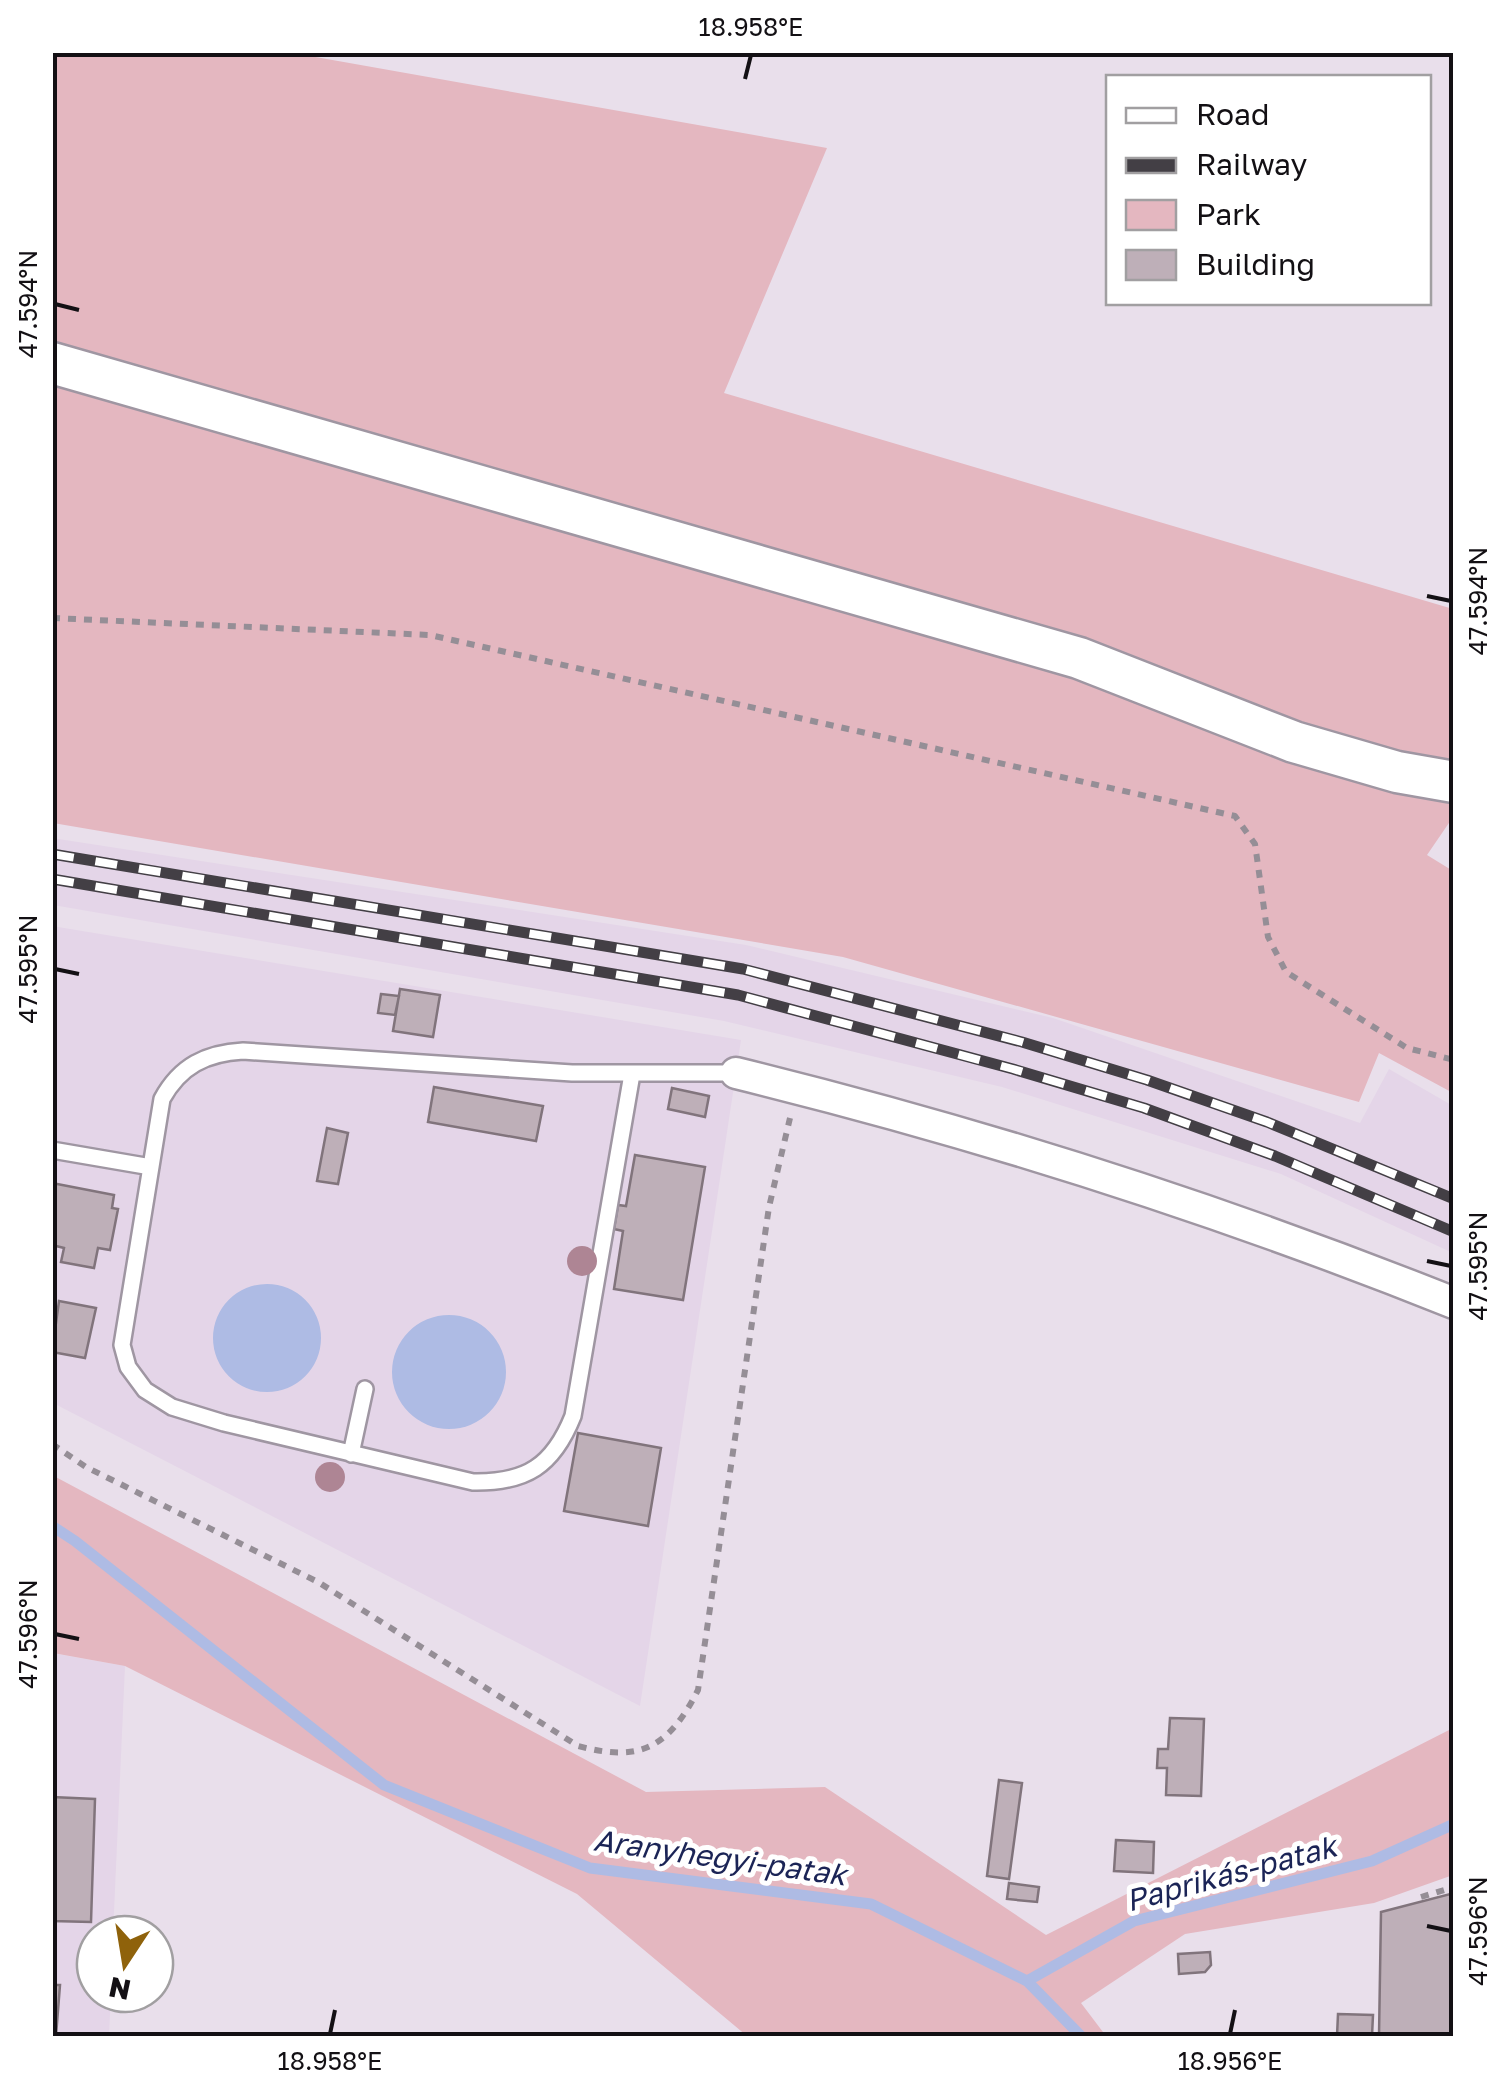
<svg xmlns="http://www.w3.org/2000/svg" width="1506" height="2089" viewBox="0 0 1506 2089" font-family="'Golos Text',sans-serif">
<style>
.built{fill:#e4d5e8}
.green{fill:#e4b7c0}
.water{fill:#aebbe4}
.lines{fill:none;stroke-linecap:round;stroke-linejoin:round}
.stream{stroke:#aebbe4;stroke-width:11}
.building{fill:#beafb8;stroke:#81747c;stroke-width:2.5}
.service-casing{stroke:#9f96a2;stroke-width:20}
.minor-casing{stroke:#9f96a2;stroke-width:35}
.tertiary-casing{stroke:#9f96a2;stroke-width:45}
.path{stroke:#958e96;stroke-width:6;stroke-dasharray:8 8;stroke-linecap:butt}
.service{stroke:#fff;stroke-width:15}
.minor{stroke:#fff;stroke-width:30}
.tertiary{stroke:#fff;stroke-width:40}
.rail-casing{stroke:#433f45;stroke-width:11}
.rail{stroke:#fff;stroke-width:8;stroke-dasharray:22;stroke-linecap:butt}
.tree{fill:#ae8594}
.ticks{fill:none;stroke:#131014;stroke-width:4}
.labels{text-anchor:middle;dominant-baseline:central;stroke-width:10;stroke-linejoin:round;paint-order:stroke}
.water-label{font-size:30px;font-style:italic;fill:#1b2456;stroke:#fff}
.neatline{fill:none;stroke:#131014;stroke-width:4}
.ticks-label{font-size:25px;text-anchor:middle;fill:#131014}
</style>
<rect width="100%" height="100%" fill="#e9dfeb"/>
<path class="built" d="M52 838 746 945 1053 1018 1360 1123 1389 1069 1453 1106V1253L1281 1174 1002 1087 724 1021 53 905Z
M52 926 741 1040 640 1706 53 1403Z
M52 1653 125 1666 113 1934H95V1994H111L109 2036H53Z"/>
<path class="green" d="M52 53H293L827 148 724 393 1453 609V817L1427 855 1453 871V1093L1379 1053 1359 1102 843 957 53 823Z
M52 1475 646 1792 825 1787 1046 1935 1453 1728V1875L1374 1903 1185 1934 1081 2003 1106 2036H747L577 1894 125 1666 53 1653Z"/>
<path class="water" d="M213 1338a54 54 0 1 1 108 0a54 54 0 1 1-108 0Z
M392 1372a57 57 0 1 1 114 0a57 57 0 1 1-114 0Z"/>
<g class="lines">
<path class="stream" d="M52 1526 75 1541 384 1785 590 1868 871 1904 1027 1981 1081 2036
M1027 1981 1134 1921 1372 1861 1454 1824"/>
</g>
<path class="building" d="M400 989 440 995 433 1037 393 1031Z
M381 994 399 996 395 1015 378 1013Z
M434 1087 543 1106 536 1141 428 1122Z
M672 1088 709 1096 705 1117 668 1109Z
M327 1128 348 1133 338 1184 317 1181Z
M635 1155 705 1167 683 1300 614 1289 623 1231 614 1229 618 1205 626 1206Z
M52 1183 114 1195 112 1208 118 1209 110 1250 98 1248 94 1268 61 1262 64 1248 52 1245Z
M59 1301 96 1308 85 1358 52 1352Z
M578 1433 661 1448 648 1526 564 1511Z
M1170 1718 1204 1719 1201 1796 1166 1795 1167 1768H1157L1158 1749H1168Z
M999 1780 1022 1783 1009 1879 987 1876Z
M52 1797 95 1799 91 1922 52 1921Z
M1116 1840 1154 1842 1153 1873 1114 1871Z
M1009 1883 1039 1887 1037 1902 1007 1899Z
M1454 1893V2036H1379L1381 1912Z
M1210 1952 1211 1965 1205 1972 1179 1974 1178 1954Z
M52 1985H60L56 2036H52Z
M1338 2014 1373 2015 1372 2036H1337Z"/>
<g class="lines">
<g class="service-casing">
<path id="service" d="M632 1074 573 1416C553 1466 526 1483 473 1482L224 1423 172 1407 145 1390 128 1367 122 1345 162 1099C180 1066 206 1053 243 1051L572 1073H736
M52 1150 151 1167
M351 1454 365 1389"/>
</g>
<g class="minor-casing">
<path id="minor" d="M736 1073C981 1133 1219 1209 1454 1303"/>
</g>
<g class="tertiary-casing">
<path id="tertiary" d="M52 363 1079 658 1294 742 1397 772 1454 782"/>
</g>
<path class="path" d="M52 618 430 635 1235 816 1255 844 1268 937 1286 972 1407 1048 1454 1060
M52 1444 86 1467 318 1582 578 1746C641 1763 669 1747 698 1690L769 1207 790 1118
M1421 1897 1454 1887"/>
<use href="#service" class="service"/>
<use href="#minor" class="minor"/>
<use href="#tertiary" class="tertiary"/>
<g class="rail-casing">
<path id="rail" d="M52 854 743 969 1022 1042 1147 1080 1267 1122 1454 1199
M52 879 738 995 1013 1069 1144 1108 1275 1156 1454 1232"/>
</g>
<use href="#rail" class="rail"/>
</g>
<g class="tree">
<circle cx="582" cy="1261" r="15"/>
<circle cx="330" cy="1477" r="15"/>
</g>
<path class="ticks" d="M745 79 751 55M55 304 79 310M1427 596 1451 601M55 969 79 974M1427 1261 1451 1266M55 1634 79 1639M1427 1926 1451 1931M330 2034 335 2010M1230 2034 1235 2010"/>
<g class="labels">
<g class="water-label">
<text transform="translate(720 1857) rotate(8)">Aranyhegyi-patak</text>
<text transform="translate(1231 1873) rotate(-15)">Paprikás-patak</text>
</g>
</g>
<rect width="1506" height="2089" fill="none" stroke="#ffffff" stroke-width="110"/>
<rect x="1106" y="75" width="325" height="230" fill="#ffffff" stroke="#a19fa1" stroke-width="2.5"/>
<rect x="1126" y="108" width="50" height="15" fill="#ffffff" stroke="#a19fa1" stroke-width="2.5"/>
<text x="1196" y="125" font-size="30" fill="#131014">Road</text>
<rect x="1126" y="158" width="50" height="15" fill="#433f45" stroke="#a19fa1" stroke-width="2.5"/>
<text x="1196" y="175" font-size="30" fill="#131014">Railway</text>
<rect x="1126" y="200" width="50" height="30" fill="#e4b7c0" stroke="#a19fa1" stroke-width="2.5"/>
<text x="1196" y="225" font-size="30" fill="#131014">Park</text>
<rect x="1126" y="250" width="50" height="30" fill="#beafb8" stroke="#a19fa1" stroke-width="2.5"/>
<text x="1196" y="275" font-size="30" fill="#131014">Building</text>
<g transform="translate(125 1964) rotate(192)"><circle r="48" fill="#ffffff" stroke="#a19fa1" stroke-width="2.5"/>
<path d="M0-8L18 38L0 25L-18 38Z" fill="#8f620b"/>
<text y="-15" font-size="28" font-weight="bold" text-anchor="middle" fill="#131014">N</text>
</g>
<rect x="55" y="55" width="1396" height="1979" class="neatline"/>
<g class="ticks-label">
<text x="751" y="36">18.958°E</text>
<text transform="translate(28 304) rotate(-90)" y="9">47.594°N</text>
<text transform="translate(1478 601) rotate(-90)" y="9">47.594°N</text>
<text transform="translate(28 969) rotate(-90)" y="9">47.595°N</text>
<text transform="translate(1478 1266) rotate(-90)" y="9">47.595°N</text>
<text transform="translate(28 1634) rotate(-90)" y="9">47.596°N</text>
<text transform="translate(1478 1931) rotate(-90)" y="9">47.596°N</text>
<text x="330" y="2070">18.958°E</text>
<text x="1230" y="2070">18.956°E</text>
</g>
</svg>
